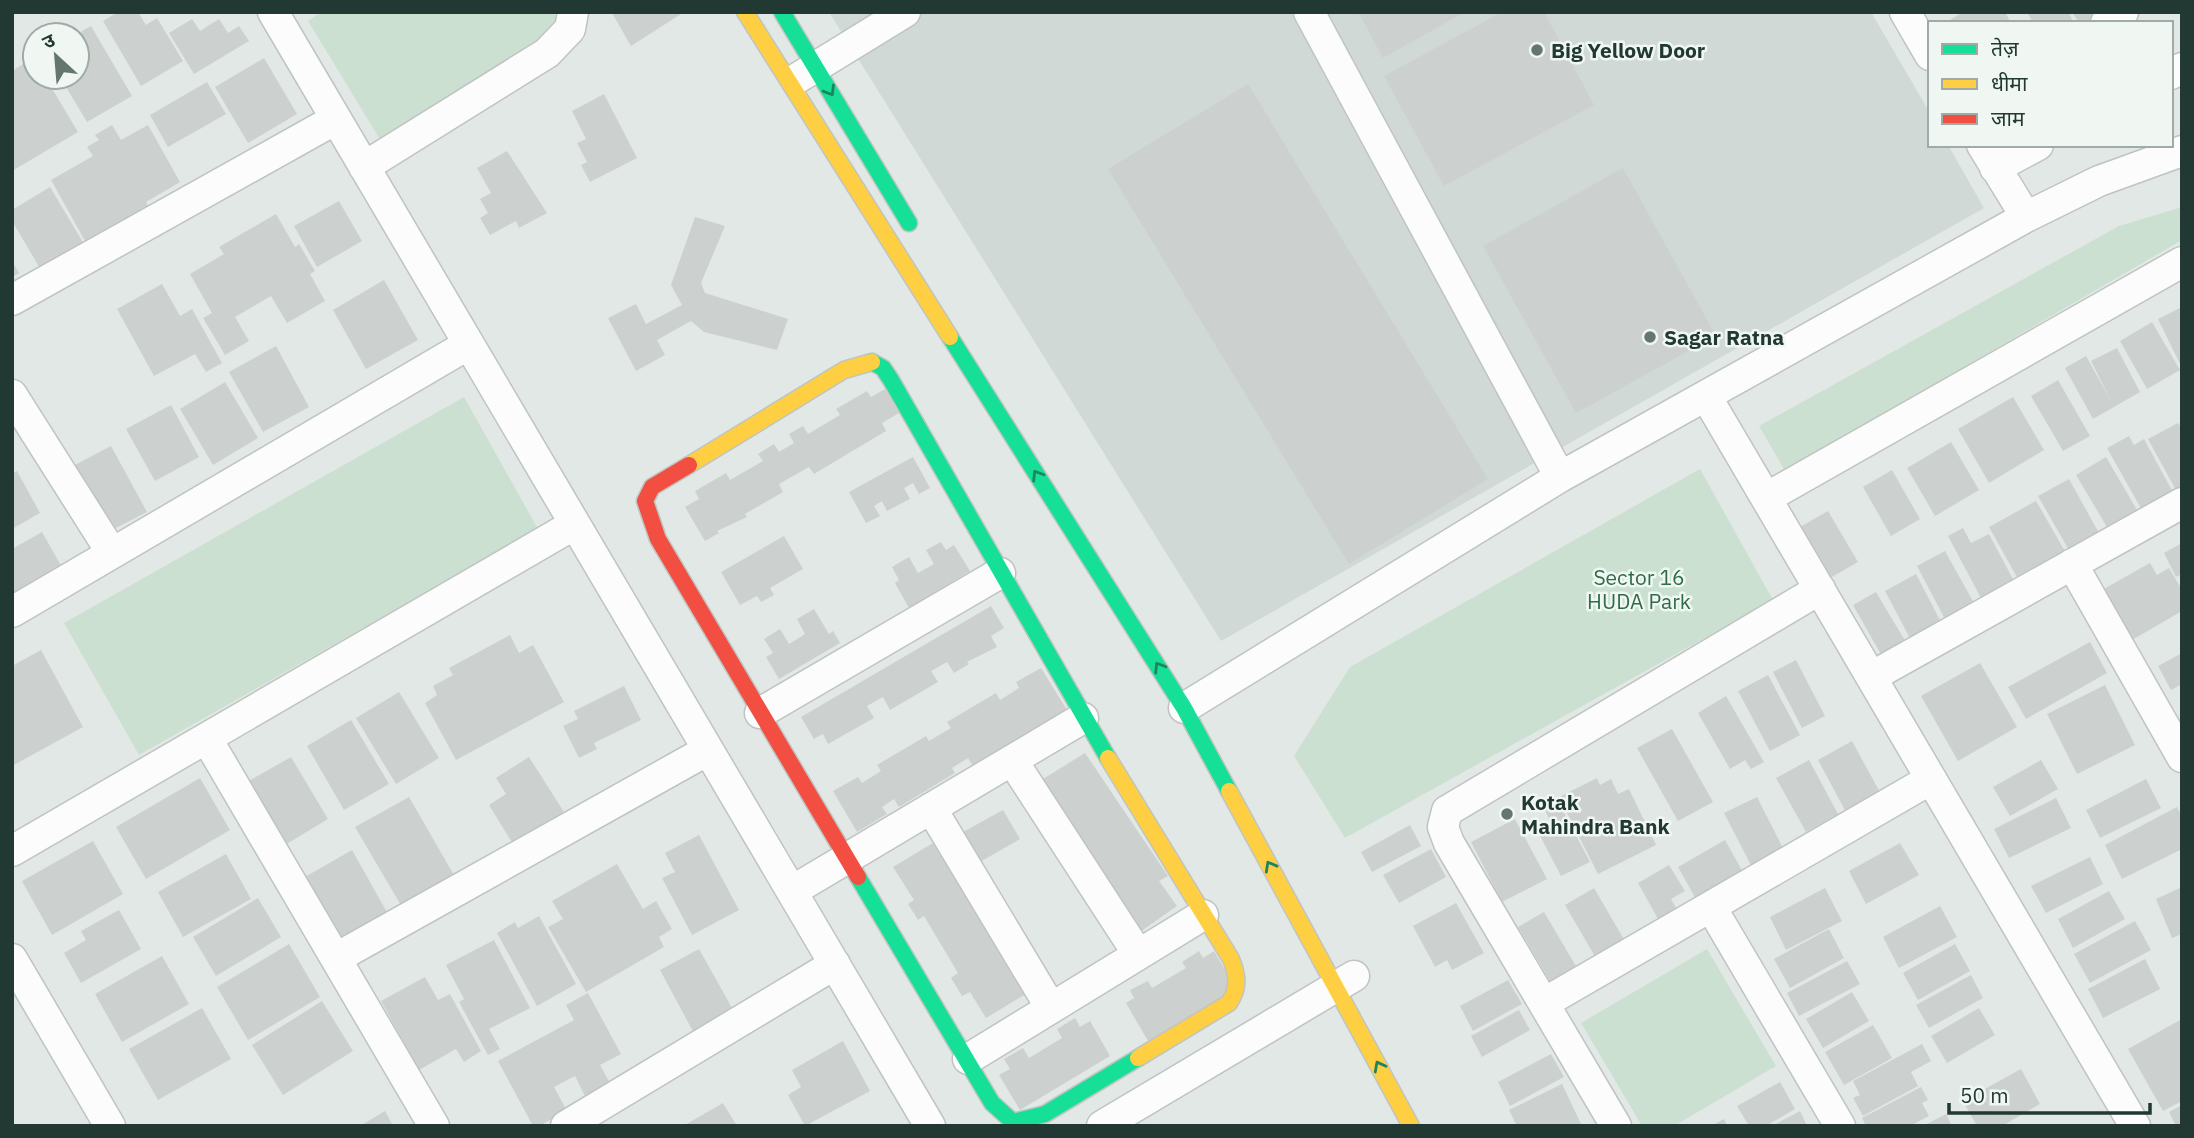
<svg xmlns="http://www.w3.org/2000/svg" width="2194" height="1138" viewBox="0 0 2194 1138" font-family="'IBM Plex Sans','Noto Sans Devanagari',sans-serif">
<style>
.built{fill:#d0d9d5}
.green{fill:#cce0d2}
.building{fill:#ccd1cf}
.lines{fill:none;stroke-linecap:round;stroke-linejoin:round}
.street-casing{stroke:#bfc4c2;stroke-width:33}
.fast-casing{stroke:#bfc5c2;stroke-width:19}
.slow-casing{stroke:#bfc5c2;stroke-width:19}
.jam-casing{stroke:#bfc5c2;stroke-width:19}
.street{stroke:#fbfcfb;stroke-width:30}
.fast{stroke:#16e098;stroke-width:16}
.slow{stroke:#ffcf43;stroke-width:16}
.jam{stroke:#f24e42;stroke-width:16}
.oneway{stroke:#1d8460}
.poi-dot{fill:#657671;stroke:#f0f7f3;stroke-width:2.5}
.labels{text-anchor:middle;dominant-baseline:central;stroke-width:5;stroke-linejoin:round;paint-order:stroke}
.poi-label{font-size:21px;font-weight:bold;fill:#223933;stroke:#f0f7f3;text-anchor:start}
.park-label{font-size:21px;fill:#2f6d47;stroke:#f0f7f3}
</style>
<rect width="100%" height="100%" fill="#e2e8e5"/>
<path class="built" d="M829 12H1871L1930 113V145H1948L1984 208 1221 641Z"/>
<path class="green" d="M321 12H553L570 39 387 151 308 21Z
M2182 207V240L1785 471 1759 426 2119 226Z
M464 397 538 529 139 755 64 623Z
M1700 469 1773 600 1345 838 1294 756 1350 667Z
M1707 949 1776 1066 1674 1126H1642L1581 1023Z"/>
<path class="building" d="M118 12H138L146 25 157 18 183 61 141 86 103 21Z
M680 12 681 14 631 46 612 13Z
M1358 12H1465L1383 58Z
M1502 12H1544L1594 105 1444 186 1384 76Z
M1963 12H2005L2011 23H1945Z
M2027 12H2068L2074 23H2033Z
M2072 12H2107L2089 23H2079Z
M192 19 200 31 219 19 228 33 239 26 249 41 194 74 169 33Z
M91 26 132 96 87 122 60 77H77V34Z
M33 58 35 77H45L78 132 12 171V71Z
M264 58 297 114 248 143 215 87Z
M207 82 226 114 168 147 150 115Z
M1248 84 1488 479 1349 564 1108 169Z
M604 94 637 158 590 182 581 165 587 162 577 143 586 139 572 111Z
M112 125 121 140 148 125 180 182 146 202 151 212 89 248 51 180 93 156 87 147 99 140 95 135Z
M507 151 547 213 519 228 516 221 490 235 480 218 488 213 480 199 491 193 477 168Z
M1623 168 1716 336 1576 413 1483 246Z
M50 187 84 244 41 270 12 221V210Z
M339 201 362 241 317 267 294 226Z
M276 214 295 247 299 244 315 271 310 274 325 301 287 323 271 296 235 317 249 341 225 355 203 318 212 313 190 274 224 254 219 247Z
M695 217 725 226 701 283 705 293 788 319 777 350 704 332 691 321 657 340 665 355 636 371 608 318 636 304 646 324 682 305 671 285Z
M12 261 19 273 12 277Z
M384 280 418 340 366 369 333 310Z
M162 284 180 316 192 309 222 363 206 372 195 354 154 376 117 309Z
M2182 307V368L2158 319Z
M2152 322 2180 370 2147 389 2120 341Z
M276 346 309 407 263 432 229 372Z
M2117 348 2140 392 2093 419 2065 368 2086 356 2111 401 2091 361Z
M2058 380 2090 436 2063 451 2031 396Z
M225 382 258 438 213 465 180 409Z
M885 389 899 413 882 423 886 431 814 474 809 467 779 484 783 492 745 514 747 517 717 531 719 533 705 541 685 507 699 499 695 491 726 473 730 480 763 461 758 454 774 444 779 452 794 443 789 434 803 426 808 434 840 415 836 409 867 391 871 397Z
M2013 397 2044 450 1989 483 1958 429Z
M171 405 199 457 155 481 126 429Z
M2178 423 2182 429V492L2178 494 2148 439Z
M2129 436 2134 445 2144 439 2174 494 2143 512 2107 448Z
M1951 442 1979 490 1935 516 1907 468Z
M111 446 147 512 106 533 71 467Z
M913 457 930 488 919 494 913 483 904 488 910 499 887 511 882 501 874 506 880 516 866 523 849 492Z
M2106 457 2137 510 2107 527 2076 475Z
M1892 470 1920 519 1891 536 1863 487Z
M17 471 40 513 12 529V474Z
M2069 479 2100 535 2070 552 2038 496Z
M2036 501 2066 553 2018 579 1989 527Z
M1828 511 1858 562 1830 578 1800 527Z
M1963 528 1971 543 1989 534 2015 583 1982 600 1948 536Z
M42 532 63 569 12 597V549Z
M784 536 803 569 770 588 774 595 761 602 757 596 740 605 721 572Z
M941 542 946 550 954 545 970 571 909 608 895 583 899 580 892 567 909 557 918 573 934 564 926 550Z
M2182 543V574L2176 577 2164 553Z
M1945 551 1975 605 1946 621 1917 566Z
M2150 563 2157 575 2169 568 2182 590V611L2132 640 2102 590Z
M1916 574 1943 626 1912 642 1885 591Z
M1876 592 1907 644 1883 658 1853 605Z
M991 606 1004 628 991 636 997 647 967 662 969 664 954 673 947 662 931 671 938 682 890 710 883 697 867 706 874 718 828 744 823 734 814 739 801 717Z
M814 609 829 634 833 631 840 643 779 679 766 657 773 653 764 639 780 629 789 644 805 634 797 619Z
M510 635 519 653 533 645 564 702 456 760 425 703 437 695 433 686 453 675 449 668Z
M2090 642 2107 673 2026 719 2008 687Z
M41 650 83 727 12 766V666Z
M2182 653V684L2171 690 2158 666Z
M1796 660 1825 716 1802 728 1773 672Z
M1980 663 2017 727 1958 761 1921 696Z
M1041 668 1067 710 973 766 968 758 952 768 955 773 899 807 894 799 882 807 887 814 857 832 833 791 858 777 862 783 881 771 877 765 926 736 929 741 951 728 947 722 996 693 1000 700 1019 688 1016 682Z
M1768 675 1800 735 1770 751 1738 691Z
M2105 685 2135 745 2077 774 2047 714Z
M624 686 641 720 594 743 597 749 579 758 563 726 578 719 574 711Z
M399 692 439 758 396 784 356 718Z
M1726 696 1764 762 1751 769 1745 760 1730 769 1698 713Z
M351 720 389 784 344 810 307 746Z
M1672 729 1713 802 1678 821 1637 748Z
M1852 741 1882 796 1847 814 1818 760Z
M1085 753 1168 876 1159 881 1177 906 1140 932 1064 811 1057 815 1044 792 1049 789 1043 779Z
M291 757 328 819 285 845 247 782Z
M529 757 564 812 513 844 489 805 506 794 496 778Z
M1809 760 1838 814 1806 832 1776 778Z
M2041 760 2058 789 2010 816 1993 787Z
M200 778 230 830 146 879 116 827Z
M1597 778 1600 785 1611 779 1618 794 1629 789 1656 845 1598 874 1559 797Z
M2146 779 2161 808 2100 838 2086 810Z
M409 797 455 877 402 907 355 827Z
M1757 797 1786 854 1754 871 1724 813Z
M2056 798 2071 828 2009 858 1994 829Z
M1558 801 1590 862 1561 876 1537 830 1551 823 1544 808Z
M2177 807 2182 817V849L2122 879 2105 845Z
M1003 810 1020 839 980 862 963 832Z
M1515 819 1547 879 1502 902 1471 842Z
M1410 825 1421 846 1372 872 1361 852Z
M699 835 739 910 692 935 662 878 675 872 665 853Z
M1725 840 1744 874 1697 901 1678 867Z
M93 841 123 894 52 935 22 881Z
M933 843 1003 958 1010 954 1026 994 986 1018 970 992 962 996 951 978 958 973 924 916 918 920 908 904 914 900 893 867Z
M1900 843 1919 875 1866 904 1849 871Z
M1431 849 1446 877 1399 903 1383 875Z
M352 850 388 914 341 941 305 877Z
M226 854 251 899 183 937 158 892Z
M2090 857 2103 884 2046 913 2031 886Z
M617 864 643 909 656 901 672 929 659 937 664 947 586 992 548 927 563 919 552 901Z
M1669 865 1685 891 1671 899 1676 908 1658 919 1638 883Z
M2182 887V934L2172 938 2156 899Z
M1594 888 1629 948 1600 965 1565 905Z
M1825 888 1842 921 1786 950 1770 917Z
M2109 891 2125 919 2073 948 2058 919Z
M258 898 281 937 216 976 193 937Z
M1456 903 1484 953 1452 970 1447 960 1435 967 1413 926Z
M1940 906 1957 937 1899 968 1883 937Z
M119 910 141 949 81 983 64 953 86 940 81 931Z
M1544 912 1580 973 1554 988 1518 927Z
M539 916 576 984 537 1006 497 933 515 922 518 928Z
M2135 921 2151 950 2090 983 2074 954Z
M1829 929 1844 958 1790 988 1774 959Z
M494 940 530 1008 489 1029 500 1049 488 1055 459 1002 464 999 446 965Z
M289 944 320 997 248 1040 217 987Z
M1955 944 1970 971 1918 1000 1903 973Z
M699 949 736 1015 696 1037 660 970Z
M1199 951 1203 958 1214 951 1237 990 1148 1041 1126 1003 1134 998 1130 990 1148 981 1152 988 1186 968 1182 962Z
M162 956 189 1004 122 1042 95 994Z
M2145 959 2160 989 2103 1018 2088 989Z
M1847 961 1860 984 1799 1016 1787 993Z
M1971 975 1983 998 1929 1028 1916 1005Z
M425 977 438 1000 450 994 481 1051 464 1062 456 1049 419 1070 381 1001Z
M1508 980 1522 1004 1473 1031 1460 1006Z
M1852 992 1869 1021 1823 1048 1806 1019Z
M588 993 621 1054 600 1065 612 1087 587 1100 575 1076 554 1087 567 1111 539 1126H533L498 1061 574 1020 566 1005Z
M322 1001 353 1051 283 1095 252 1045Z
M202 1008 231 1059 158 1100 129 1049Z
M1979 1008 1995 1035 1947 1063 1931 1036Z
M1519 1010 1530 1030 1482 1057 1471 1036Z
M1075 1018 1080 1027 1090 1021 1110 1056 1020 1110 999 1075 1010 1069 1004 1059 1023 1048 1029 1058 1062 1038 1057 1029Z
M2182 1019V1101L2163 1111 2128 1049Z
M1873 1025 1892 1058 1844 1085 1825 1052Z
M843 1041 870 1091 805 1126 788 1095 801 1087 792 1070Z
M1922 1044 1931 1061 1911 1072 1918 1086 1863 1116 1853 1098 1860 1095 1853 1081Z
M1551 1054 1564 1077 1510 1106 1498 1082Z
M2021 1069 2040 1104 2002 1126H1977L1963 1101Z
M1780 1082 1795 1109 1766 1126H1749L1737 1106Z
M1562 1084 1582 1126H1517L1509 1110Z
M1921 1087 1928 1100 1922 1103 1929 1116 1910 1126H1866L1862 1118Z
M723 1103 737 1126H683Z
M2182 1105V1126H2176L2169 1112Z
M385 1111 393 1126H360Z
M1800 1111 1807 1126H1772Z
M1946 1114 1952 1126H1923Z
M1724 1119 1727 1126H1711Z"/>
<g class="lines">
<g class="street-casing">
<path id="street" d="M273 12 930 1126
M1309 12 1560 477
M1905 12 1930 55
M2106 23 2123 12
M2171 74 2182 68
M796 79 905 12
M1982 145 2026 217
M364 167 547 53 570 29 573 12
M1995 168 2038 145
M12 300 336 119
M12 395 112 553
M1706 396 2135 1126
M1766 498 2182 262
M2072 564 2182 757
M12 612 469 344
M1871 677 2182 503
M1184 708 1560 477 2026 217 2099 181 2182 151
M760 713 1000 573
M207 739 434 1126
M1012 760 1138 954
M931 808 1051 1008
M12 851 575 524
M792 891 1083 718
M1711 907 1840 1126
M338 957 708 750
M12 959 110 1126
M1544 1003 1931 779
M968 1059 1203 915
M566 1126 835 964
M1102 1126 1354 976
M1616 1126 1449 843 1443 827 1447 811 1820 589"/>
</g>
<g class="fast-casing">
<path id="fast" d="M782 12 909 223
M950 337 1184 708 1229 791
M872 362 883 368 891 380 1108 758
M858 877 992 1103 1013 1122 1045 1114 1138 1058"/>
</g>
<g class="slow-casing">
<path id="slow" d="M745 12 950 337
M689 465 844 370 872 362
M1108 758 1231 959C1238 976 1239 988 1229 1003L1138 1058
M1229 791 1411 1126"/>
</g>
<g class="jam-casing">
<path id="jam" d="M689 465 652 487 645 501 658 539 858 877"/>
</g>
<use href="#street" class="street"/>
<use href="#fast" class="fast"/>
<use href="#slow" class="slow"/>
<use href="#jam" class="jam"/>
</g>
<defs><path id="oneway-chevron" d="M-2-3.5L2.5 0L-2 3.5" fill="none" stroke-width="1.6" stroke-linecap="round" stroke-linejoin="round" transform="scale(1.75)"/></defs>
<g class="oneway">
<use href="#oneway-chevron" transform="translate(830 91) rotate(59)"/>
<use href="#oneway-chevron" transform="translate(1037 475) rotate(-122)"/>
<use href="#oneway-chevron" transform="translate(1159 667) rotate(-122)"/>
<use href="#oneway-chevron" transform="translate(1270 866) rotate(-119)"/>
<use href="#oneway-chevron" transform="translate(1379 1066) rotate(-118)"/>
</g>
<g class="poi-dot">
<circle cx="1537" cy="50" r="7"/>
<circle cx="1650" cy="337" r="7"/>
<circle cx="1507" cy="814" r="7"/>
</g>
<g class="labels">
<g class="poi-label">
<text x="1551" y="50">Big Yellow Door</text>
<text x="1664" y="337">Sagar Ratna</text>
<text x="1521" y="802">Kotak<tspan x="1521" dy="24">Mahindra Bank</tspan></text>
</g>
<g class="park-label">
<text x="1639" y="577">Sector 16<tspan x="1639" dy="24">HUDA Park</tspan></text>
</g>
</g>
<rect width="2194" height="1138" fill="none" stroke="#223933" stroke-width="28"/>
<rect x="1928" y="21" width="245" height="126" fill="#f0f7f3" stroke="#9eaba6" stroke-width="2"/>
<rect x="1942" y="44" width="35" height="10" fill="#16e098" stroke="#9eaba6" stroke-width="2"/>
<text x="1991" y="56" font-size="21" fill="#223933">तेज़</text>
<rect x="1942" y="79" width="35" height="10" fill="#ffcf43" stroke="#9eaba6" stroke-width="2"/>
<text x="1991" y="91" font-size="21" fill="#223933">धीमा</text>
<rect x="1942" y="114" width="35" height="10" fill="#f24e42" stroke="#9eaba6" stroke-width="2"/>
<text x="1991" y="126" font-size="21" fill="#223933">जाम</text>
<g transform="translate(56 56) rotate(334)"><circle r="33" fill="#f0f7f3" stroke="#9eaba6" stroke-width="2"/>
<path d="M0-5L12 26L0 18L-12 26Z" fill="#657671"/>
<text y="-10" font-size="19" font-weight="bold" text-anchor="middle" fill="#223933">उ</text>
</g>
<path d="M1949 1103v10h201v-10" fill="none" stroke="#223933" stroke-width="3.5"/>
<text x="1960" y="1103" font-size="21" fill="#223933" stroke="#f0f7f3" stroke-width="5" paint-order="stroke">50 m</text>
</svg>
